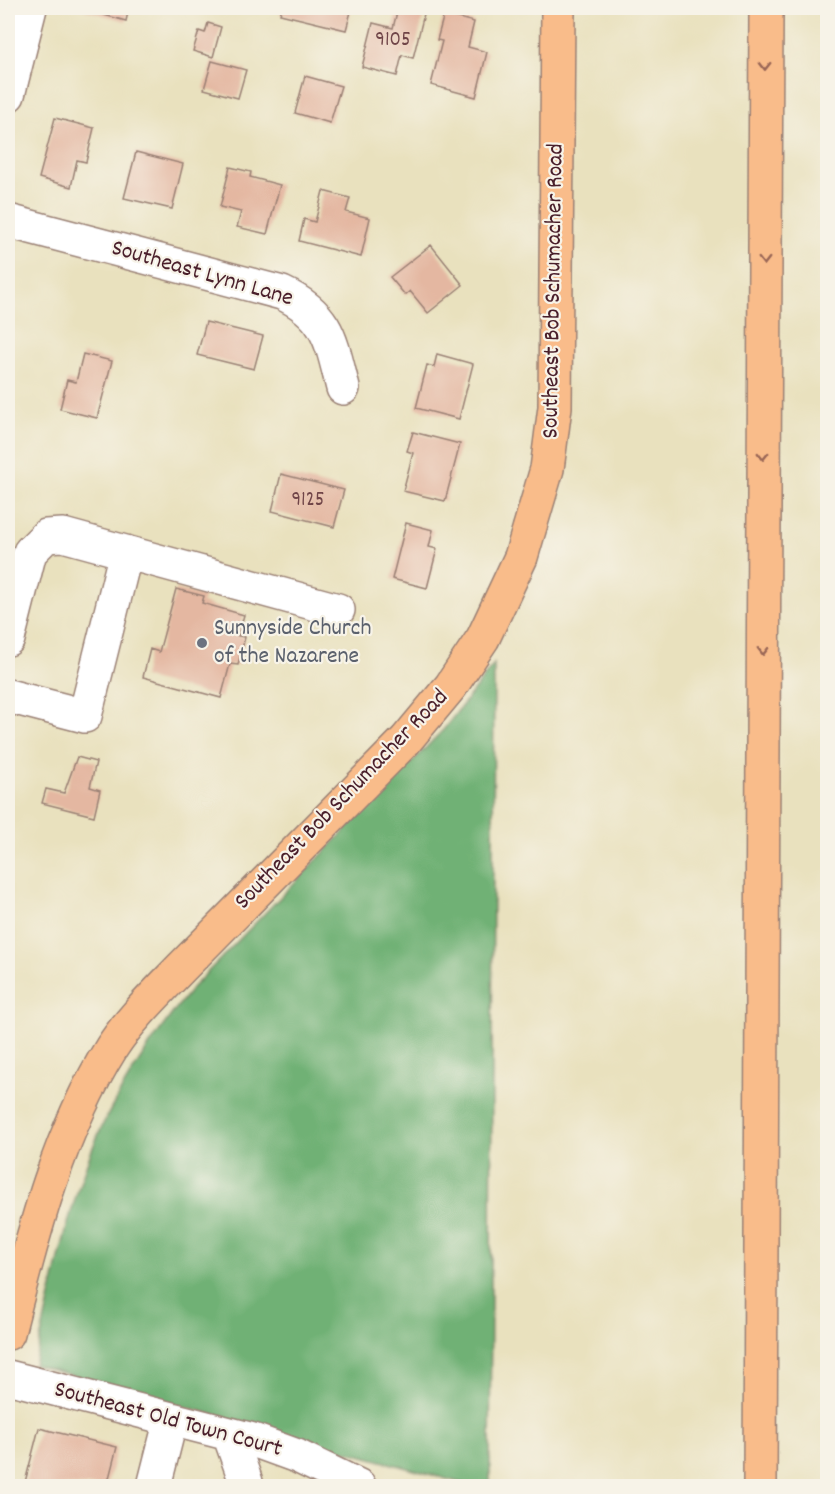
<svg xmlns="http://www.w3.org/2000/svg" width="835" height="1494" viewBox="0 0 835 1494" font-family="Dekko,sans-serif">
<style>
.forest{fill:#6fb174;stroke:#5c6850;stroke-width:1.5}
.building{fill:#e4b7a1}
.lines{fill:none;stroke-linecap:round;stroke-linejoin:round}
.minor-casing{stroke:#9a8074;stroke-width:36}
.major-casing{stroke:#9a8074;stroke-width:36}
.highway-casing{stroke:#9a8074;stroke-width:36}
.minor{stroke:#fff;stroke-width:33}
.major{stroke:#f9bc8a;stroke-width:33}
.highway{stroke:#f9bc8a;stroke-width:33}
.oneway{stroke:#996656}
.worship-dot{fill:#6b7280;stroke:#f7f3e8;stroke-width:2}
.labels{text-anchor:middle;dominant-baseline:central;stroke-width:4.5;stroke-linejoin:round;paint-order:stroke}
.number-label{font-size:21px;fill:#704548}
.street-label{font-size:24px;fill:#4a1f2b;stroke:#f7f3e8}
.worship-label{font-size:24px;fill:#5b616d;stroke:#f7f3e8;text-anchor:start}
</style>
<rect width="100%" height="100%" fill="#f7f3e8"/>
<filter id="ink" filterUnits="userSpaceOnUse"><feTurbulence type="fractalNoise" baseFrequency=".0167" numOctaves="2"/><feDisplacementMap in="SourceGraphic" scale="12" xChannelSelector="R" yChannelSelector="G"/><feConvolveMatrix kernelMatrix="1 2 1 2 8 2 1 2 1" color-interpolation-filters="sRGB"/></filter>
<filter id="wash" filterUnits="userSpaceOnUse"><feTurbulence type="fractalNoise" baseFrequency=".008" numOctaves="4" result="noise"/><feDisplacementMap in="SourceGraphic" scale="24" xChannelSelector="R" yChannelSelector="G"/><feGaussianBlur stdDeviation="1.35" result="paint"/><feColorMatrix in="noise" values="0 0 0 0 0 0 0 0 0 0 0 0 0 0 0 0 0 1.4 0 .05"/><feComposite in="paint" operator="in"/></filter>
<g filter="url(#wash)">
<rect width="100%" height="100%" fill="#e9e1be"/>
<path class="forest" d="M494 664 490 1486H472L34 1365C54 1285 68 1199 103 1124 128 1075 158 1030 193 987L444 729Z"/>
<g id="blocks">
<path class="building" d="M79 8H129L126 21Z
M282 8H352L346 30 280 14Z
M398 8 425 10 413 58 402 55 397 76 362 67 373 23 393 28Z
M444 14 474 22 468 47 487 52 476 97 431 85 442 41 437 40Z
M208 23 221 27 213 57 193 51 199 31 205 33Z
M212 61 246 70 238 98 204 89Z
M305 76 341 86 330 123 295 113Z
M55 118 94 128 86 162 77 160 71 187 39 178Z
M136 152 183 164 172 209 124 198Z
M230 167 251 172 250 177 280 185 267 234 237 227 241 212 220 207Z
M323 191 350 198 346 212 370 218 361 257 299 241 304 219 315 222Z
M431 245 463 285 428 313 410 291 405 295 390 277Z
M206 322 263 336 254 369 197 355Z
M83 354 112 361 97 418 60 409 67 380 76 382Z
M437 354 473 364 459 419 416 408 427 365 434 367Z
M413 432 460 444 445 501 403 491 413 453 407 451Z
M281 474 344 490 334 527 272 511Z
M406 523 433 530 429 547 437 549 427 588 392 579Z
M176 589 204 596 202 603 244 615 238 636 245 637 238 665 230 664 221 698 143 677 150 649 159 652Z
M77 757 96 762 90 787 100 790 94 816 42 803 46 789 64 793Z
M39 1428 117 1447 107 1486H24Z"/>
</g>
</g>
<g filter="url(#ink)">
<use href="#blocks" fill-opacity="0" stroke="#9a8074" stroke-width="1.5"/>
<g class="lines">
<g class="minor-casing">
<path id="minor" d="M8 95 30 8
M8 221 282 293C329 315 331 341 343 388
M8 639 30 552 46 536 63 535 338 610
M8 696 85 716 126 552
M8 1377 253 1440 297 1456 359 1486
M229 1434 246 1482 245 1486
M154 1486 171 1419"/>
</g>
<g class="major-casing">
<path id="major" d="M8 1333C33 1234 57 1135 112 1047 131 1018 157 993 181 968L406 740 451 686 483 638 521 557 547 469 555 407 558 8"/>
</g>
<g class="highway-casing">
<path id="highway" d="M760 1486 766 8"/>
</g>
<use href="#minor" class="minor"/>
<use href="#major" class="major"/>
<use href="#highway" class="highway"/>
</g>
<defs><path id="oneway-chevron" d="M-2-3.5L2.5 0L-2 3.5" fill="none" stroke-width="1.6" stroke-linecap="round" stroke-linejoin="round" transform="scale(1.5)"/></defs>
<g class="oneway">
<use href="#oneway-chevron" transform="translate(765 66) rotate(91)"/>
<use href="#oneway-chevron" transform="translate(764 261) rotate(90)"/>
<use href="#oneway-chevron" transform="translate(763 456) rotate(90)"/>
<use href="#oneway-chevron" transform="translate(763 651) rotate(90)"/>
</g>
</g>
<circle class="worship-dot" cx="202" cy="643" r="6"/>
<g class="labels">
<g class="number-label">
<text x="393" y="41">9105</text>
<text x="308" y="501">9125</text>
</g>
<g class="street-label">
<text transform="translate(202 274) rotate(16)">Southeast Lynn Lane</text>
<text transform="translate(554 291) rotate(-89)">Southeast Bob Schumacher Road</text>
<text transform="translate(342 800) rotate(-46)">Southeast Bob Schumacher Road</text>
<text transform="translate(168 1420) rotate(15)">Southeast Old Town Court</text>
</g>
<g class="worship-label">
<text x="214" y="629">Sunnyside Church<tspan x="214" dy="28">of the Nazarene</tspan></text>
</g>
</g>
<rect width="835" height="1494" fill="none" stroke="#f7f3e8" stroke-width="30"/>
</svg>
